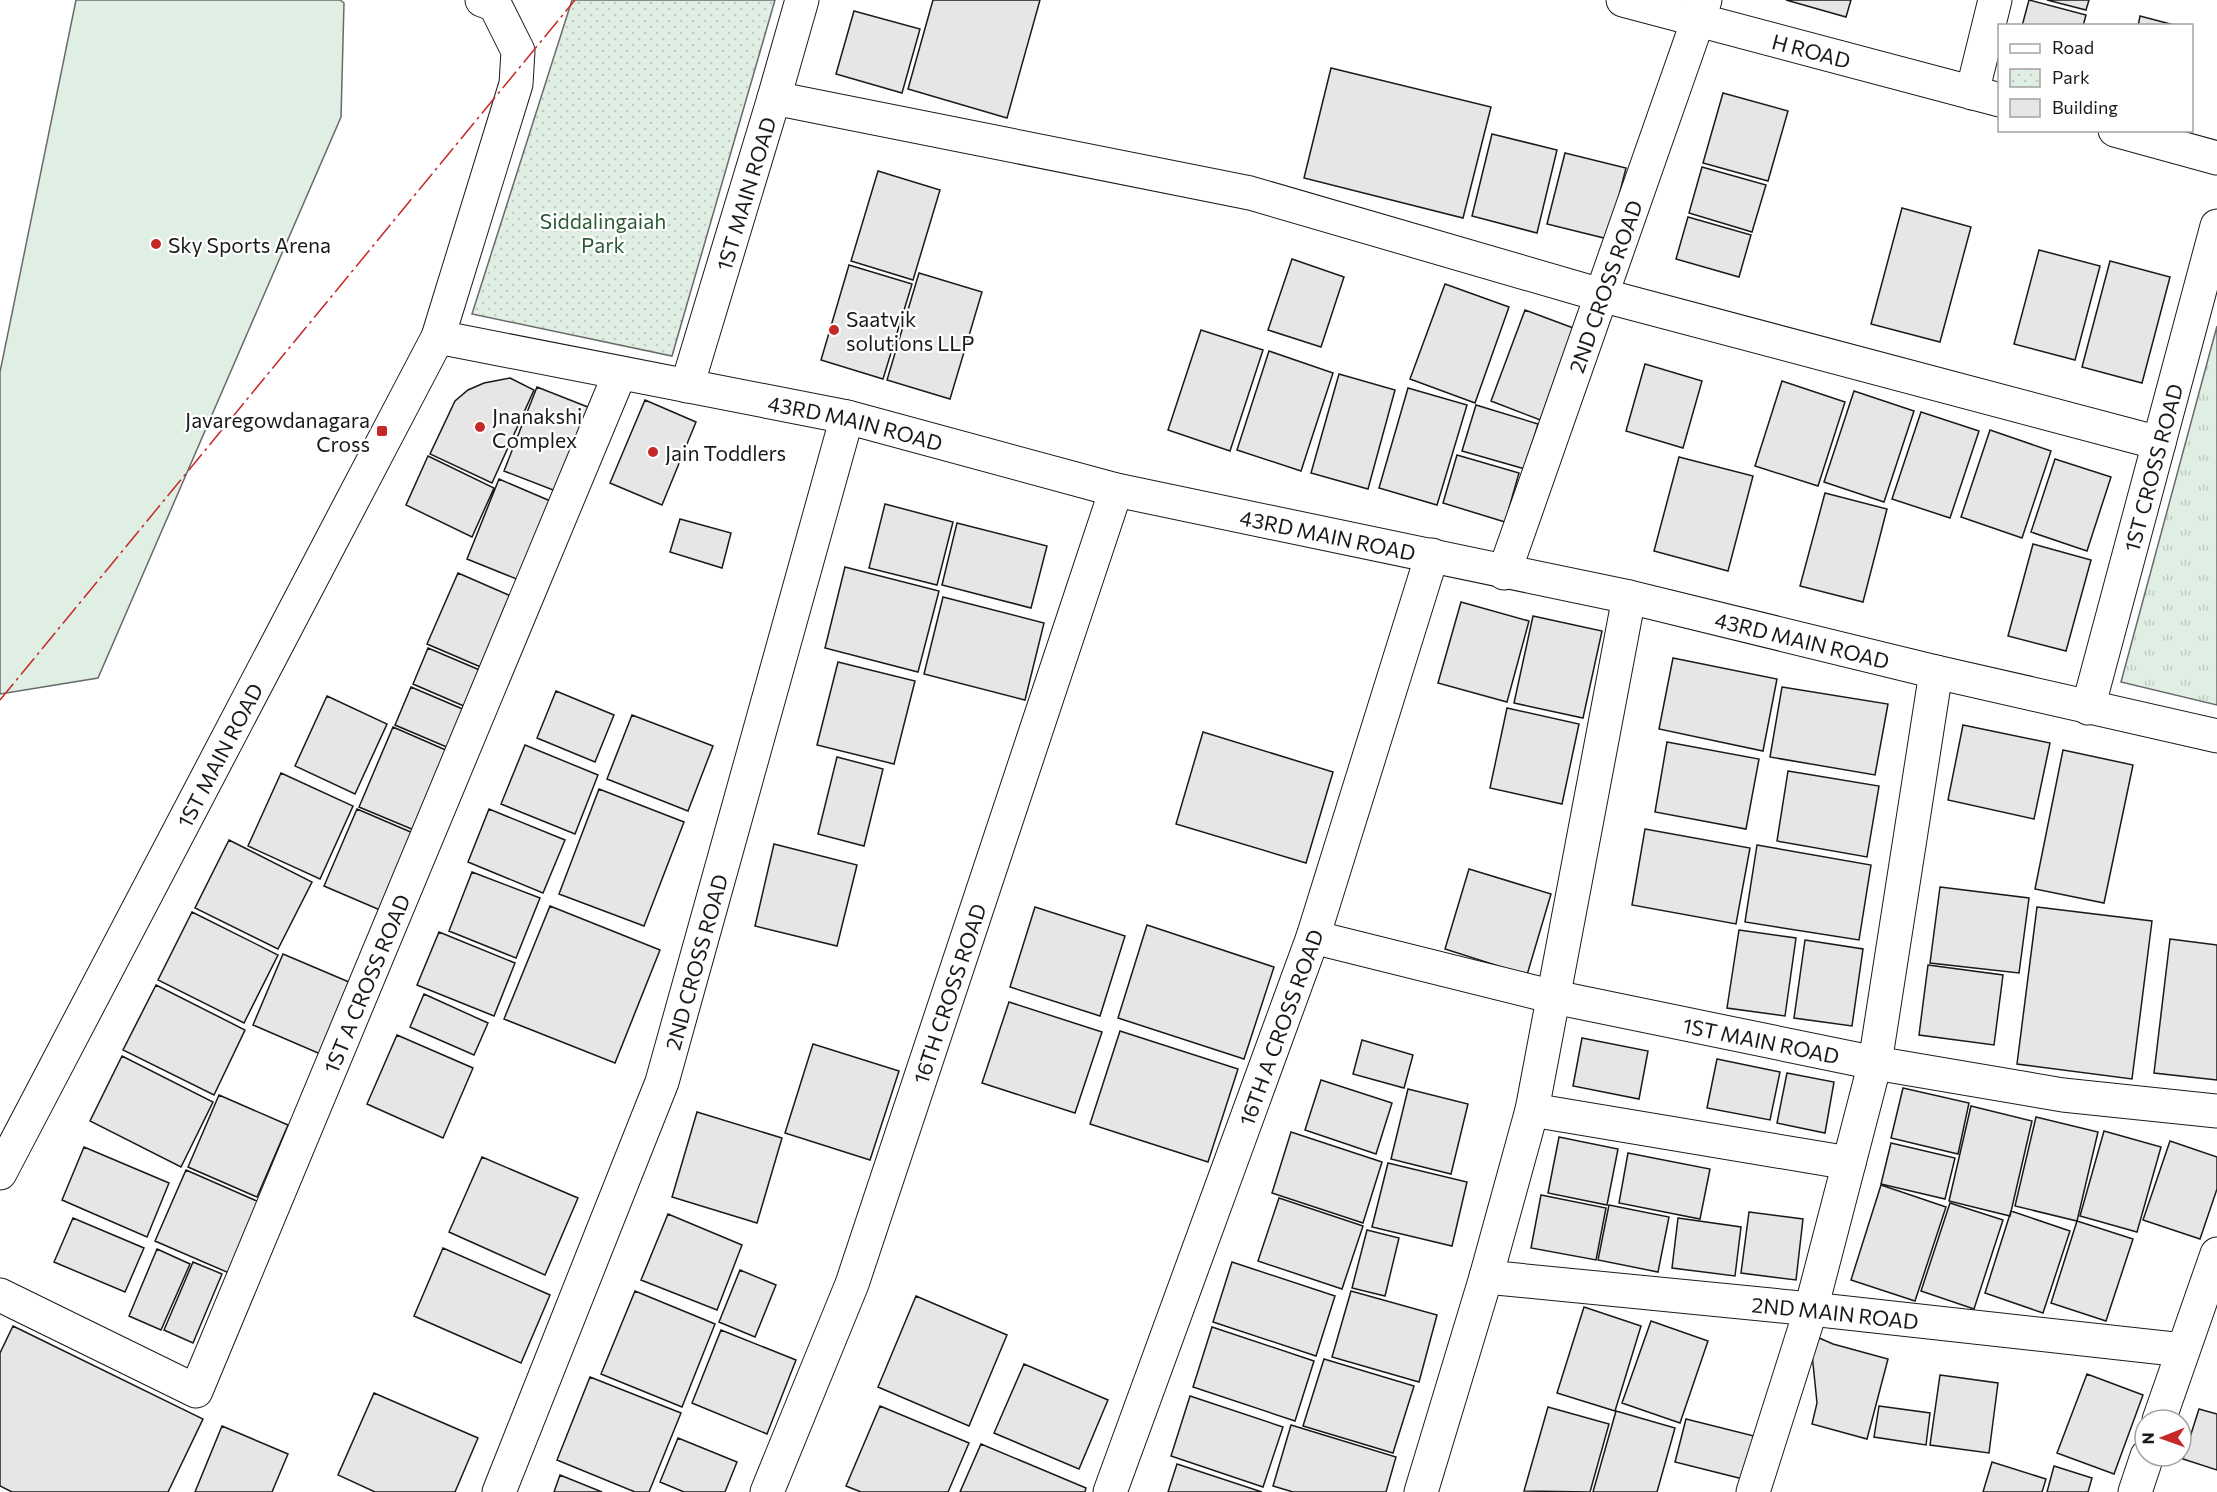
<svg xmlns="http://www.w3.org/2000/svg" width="2217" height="1492" viewBox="0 0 2217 1492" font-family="Commissioner,sans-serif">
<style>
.grass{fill:url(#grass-tufts);stroke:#6a6a6a;stroke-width:1.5}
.park{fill:url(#park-dots);stroke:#6a6a6a;stroke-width:1.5}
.garden{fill:#e0efe3;stroke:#6a6a6a;stroke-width:1.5}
.building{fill:#e6e6e6;stroke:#1a1a1a;stroke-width:1.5}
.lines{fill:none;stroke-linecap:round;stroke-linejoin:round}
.minor-casing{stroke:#1a1a1a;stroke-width:35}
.minor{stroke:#fff;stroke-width:33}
.power{stroke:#c62828;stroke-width:1.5;stroke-dasharray:21 4.5 3 4.5;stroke-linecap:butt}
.poi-dot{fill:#c62828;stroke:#fff;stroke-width:2}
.labels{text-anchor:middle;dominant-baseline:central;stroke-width:4.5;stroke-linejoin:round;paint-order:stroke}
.street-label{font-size:21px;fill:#1a1a1a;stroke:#fff}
.park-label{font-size:21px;fill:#2b5a34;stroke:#fff}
.poi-label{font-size:21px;fill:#1a1a1a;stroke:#fff;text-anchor:start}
</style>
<defs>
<pattern id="grass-tufts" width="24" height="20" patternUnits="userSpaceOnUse" patternTransform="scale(1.5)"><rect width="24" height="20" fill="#e0efe3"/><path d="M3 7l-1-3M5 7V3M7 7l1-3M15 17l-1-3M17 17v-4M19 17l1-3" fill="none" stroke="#c0ccc2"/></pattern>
<pattern id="park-dots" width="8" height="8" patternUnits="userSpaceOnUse" patternTransform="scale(1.5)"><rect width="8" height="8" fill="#e0efe3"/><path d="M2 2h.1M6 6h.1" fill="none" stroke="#c0ccc2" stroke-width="1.8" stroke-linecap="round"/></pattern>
</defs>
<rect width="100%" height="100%" fill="#fff"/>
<path class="grass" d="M2217 326V705L2121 682Z"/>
<path class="park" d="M572 0H775L672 356 472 314Z"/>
<path class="garden" d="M76 0H340L344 3 341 117 98 678 0 694V372Z"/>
<path class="building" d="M933 0H1040L1007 118 908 89Z
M1786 0H1851L1846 17Z
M2029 0 2086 15 2083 26H2022Z
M2047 0H2089L2086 10Z
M854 11 920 29 902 93 836 74Z
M2140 16 2178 26H2138Z
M1331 68 1491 107 1463 218 1304 178Z
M1723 93 1788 111 1768 181 1703 163Z
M1492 134 1557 150 1537 233 1472 216Z
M1565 153 1626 168 1608 239 1547 224Z
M1702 167 1766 185 1752 232 1689 213Z
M878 171 940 190 913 280 851 261Z
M1902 208 1971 227 1940 342 1871 324Z
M1688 217 1751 235 1739 277 1676 259Z
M2039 250 2100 266 2075 360 2014 344Z
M1292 259 1344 277 1321 347 1268 330Z
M2110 261 2170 277 2142 383 2082 367Z
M849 265 912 284 883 379 821 360Z
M919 273 982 292 950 399 887 380Z
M1445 284 1509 307 1475 403 1410 379Z
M1525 310 1576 329 1543 421 1491 401Z
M1201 330 1263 350 1230 451 1168 430Z
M1269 351 1333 373 1301 471 1237 450Z
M1645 364 1702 381 1683 448 1626 431Z
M1339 374 1395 390 1368 489 1311 473Z
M510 378 534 390 492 483 430 454 455 401 468 390 484 383Z
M1782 381 1845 402 1818 486 1755 466Z
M537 387 598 411 566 495 504 471Z
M1408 388 1467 405 1437 505 1379 488Z
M1854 391 1914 411 1884 502 1824 482Z
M645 400 696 422 662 505 610 483Z
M1476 405 1538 424 1525 469 1462 451Z
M1921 412 1979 431 1950 518 1892 499Z
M1990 430 2051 451 2022 538 1961 517Z
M1457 455 1519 473 1505 522 1443 503Z
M428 456 494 488 472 537 406 505Z
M1679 457 1753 476 1728 571 1654 551Z
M2055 459 2111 477 2087 551 2031 532Z
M499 479 555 503 524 582 467 559Z
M1825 493 1887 509 1863 602 1800 586Z
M885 504 953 522 937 585 869 568Z
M680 519 731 533 722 568 670 552Z
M957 523 1047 546 1031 608 942 585Z
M2033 544 2091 560 2066 651 2008 636Z
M845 567 939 591 918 672 825 648Z
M458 573 513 597 483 668 427 644Z
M943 597 1044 623 1025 700 924 674Z
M1461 602 1529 621 1507 702 1438 683Z
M1533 616 1602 631 1583 718 1514 703Z
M428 648 489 674 473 710 413 684Z
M1673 658 1777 679 1763 751 1659 729Z
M838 662 915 681 894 764 817 745Z
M411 687 472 713 456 751 395 725Z
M1782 687 1888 704 1875 775 1770 757Z
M556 691 614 715 595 762 537 738Z
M327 696 387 724 355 794 295 766Z
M1507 708 1579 724 1562 804 1490 788Z
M632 715 713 746 688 811 607 779Z
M1963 725 2050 743 2034 819 1948 800Z
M393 727 448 751 414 830 359 807Z
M1203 732 1333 772 1306 863 1176 824Z
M1667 742 1759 759 1746 829 1655 812Z
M525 745 598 775 575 834 501 804Z
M2063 750 2133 765 2104 903 2035 889Z
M837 757 883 769 864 846 818 834Z
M1788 771 1879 786 1867 857 1777 841Z
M281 773 353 806 320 879 248 846Z
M599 789 684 822 644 926 559 894Z
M357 809 413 833 380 910 324 886Z
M489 809 565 840 543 893 468 862Z
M1645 829 1750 848 1736 924 1632 905Z
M229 840 312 882 278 949 195 908Z
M774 844 857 865 837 946 755 926Z
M1757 845 1871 865 1859 940 1745 922Z
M1469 869 1551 894 1527 975 1445 949Z
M472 872 540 898 516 958 449 931Z
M1940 887 2029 898 2019 973 1930 963Z
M550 906 660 950 615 1063 504 1019Z
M1035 907 1125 936 1100 1016 1010 987Z
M2037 907 2152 921 2132 1079 2017 1064Z
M192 912 278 955 244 1023 158 980Z
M1147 925 1274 967 1244 1059 1118 1018Z
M1739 930 1796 938 1785 1016 1727 1008Z
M439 932 515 963 494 1016 417 985Z
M2170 939 2217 945V1080L2154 1073Z
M1805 940 1863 949 1852 1026 1794 1018Z
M283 954 356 985 325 1056 253 1025Z
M1928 965 2003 975 1994 1045 1919 1035Z
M156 985 245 1030 214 1095 123 1050Z
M424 994 488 1023 474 1055 410 1027Z
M1009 1002 1102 1032 1075 1113 982 1083Z
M1120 1031 1238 1069 1208 1162 1090 1124Z
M397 1035 473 1068 443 1138 367 1104Z
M1582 1038 1648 1051 1639 1099 1573 1086Z
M1362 1040 1413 1055 1404 1088 1353 1074Z
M813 1044 899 1071 870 1160 785 1133Z
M122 1056 213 1102 181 1167 90 1121Z
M1717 1059 1780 1072 1770 1120 1707 1108Z
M1787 1073 1834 1082 1825 1133 1777 1123Z
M1321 1080 1392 1103 1376 1154 1305 1130Z
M1903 1088 1969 1103 1958 1154 1891 1138Z
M1408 1089 1468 1104 1451 1174 1391 1159Z
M219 1095 288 1125 257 1197 188 1167Z
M1971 1106 2032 1121 2010 1216 1949 1201Z
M697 1112 782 1138 757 1223 672 1197Z
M2036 1117 2098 1132 2077 1221 2015 1206Z
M2104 1131 2161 1147 2137 1232 2080 1216Z
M1291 1132 1382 1162 1363 1223 1272 1193Z
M1559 1137 1618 1149 1607 1205 1548 1193Z
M2170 1141 2217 1157V1189L2200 1239 2143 1220Z
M1891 1143 1955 1158 1945 1199 1881 1184Z
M84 1147 169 1183 147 1237 62 1200Z
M1628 1153 1710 1169 1700 1219 1619 1203Z
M482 1157 578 1198 545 1275 449 1232Z
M1388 1163 1467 1182 1452 1246 1372 1227Z
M186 1170 266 1205 236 1276 155 1241Z
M1881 1185 1946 1207 1915 1301 1851 1280Z
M1541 1195 1606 1208 1596 1260 1531 1248Z
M1279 1198 1363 1226 1342 1289 1258 1261Z
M1950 1203 2003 1220 1974 1309 1921 1291Z
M1609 1205 1669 1217 1658 1272 1598 1260Z
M2011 1211 2070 1231 2043 1313 1985 1293Z
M1749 1212 1803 1219 1796 1280 1741 1273Z
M668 1214 742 1245 717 1310 641 1280Z
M73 1218 144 1248 125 1292 54 1262Z
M1678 1218 1741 1227 1735 1276 1672 1268Z
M2077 1221 2133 1239 2106 1321 2051 1303Z
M1367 1230 1399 1238 1385 1296 1352 1288Z
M443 1248 550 1295 521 1363 414 1316Z
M157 1249 190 1264 161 1330 129 1316Z
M193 1262 222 1274 193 1343 164 1330Z
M1232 1262 1335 1296 1316 1356 1213 1322Z
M740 1270 776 1285 755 1337 719 1322Z
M635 1291 715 1324 682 1407 601 1374Z
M1351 1291 1437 1315 1419 1382 1332 1357Z
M916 1296 1007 1335 969 1426 878 1387Z
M1584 1307 1641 1326 1615 1411 1557 1393Z
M1651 1321 1708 1341 1680 1423 1622 1403Z
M13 1326 203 1419 168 1492H12L0 1486V1353Z
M1212 1327 1314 1361 1295 1421 1193 1387Z
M721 1330 796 1360 767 1434 692 1403Z
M1810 1334 1833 1344 1888 1359 1867 1439 1812 1424 1817 1403Z
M1324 1359 1414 1386 1393 1453 1303 1426Z
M1024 1364 1108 1400 1079 1469 994 1433Z
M2087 1374 2143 1395 2114 1474 2057 1453Z
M1940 1375 1998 1383 1989 1453 1930 1445Z
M590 1377 681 1413 649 1492H635L557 1460Z
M374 1393 478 1438 455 1492H375L338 1475Z
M1190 1396 1283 1427 1263 1487 1171 1456Z
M880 1406 969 1443 948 1492H861L846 1486Z
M1879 1406 1930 1413 1926 1445 1874 1437Z
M1548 1407 1609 1424 1590 1492 1524 1491Z
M2199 1409 2217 1414V1470L2183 1459Z
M1616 1411 1675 1428 1657 1492H1593Z
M1686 1419 1754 1436 1743 1479 1675 1462Z
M1291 1425 1396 1457 1386 1492H1293L1273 1486Z
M222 1426 288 1454 272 1492H195Z
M678 1438 737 1462 725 1492H684L660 1482Z
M981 1444 1086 1488 1085 1492H960Z
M1992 1462 2046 1479 2042 1492H1983Z
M1177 1464 1262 1492H1168Z
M2054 1466 2092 1478 2088 1492H2047Z
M560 1475 602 1492H554Z"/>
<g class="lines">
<g class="minor-casing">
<g id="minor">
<path id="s1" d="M1623 0 2000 100"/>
<path d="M1972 93 1995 0"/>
<path d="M774 98 1250 193 1601 295 2159 443"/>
<path d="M2115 130 2217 158"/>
<path id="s2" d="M438 337 847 417 1116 490 1629 597 1936 672 2217 736"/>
<path id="s3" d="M687 386 774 98 802 0"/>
<path id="s4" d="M1504 573 1705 0"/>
<path id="s5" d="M2088 708 2217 226"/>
<path id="s6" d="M1313 937 1554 997 1875 1063 2063 1095 2217 1111"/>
<path d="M1532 1110 1849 1163"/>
<path id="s7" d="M0 1173 438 337 516 84 518 51 495 5 482 0"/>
<path id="s8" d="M1486 1277 1811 1309 2183 1350"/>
<path id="s9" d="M0 1295 196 1391 620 373"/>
<path d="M2159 1420 2217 1254"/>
<path id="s10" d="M499 1492 662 1082 847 417"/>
<path id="s11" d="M767 1492 852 1284 1116 490"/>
<path id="s12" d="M1110 1492 1313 937 1432 555"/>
<path d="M1421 1492 1486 1277 1532 1110 1629 597"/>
<path d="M1753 1492 1811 1309 1875 1063 1936 672"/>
<path d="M2135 1492 2147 1456"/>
</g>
</g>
<use href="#minor" class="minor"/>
<path class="power" d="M0 700 575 0"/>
</g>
<g class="poi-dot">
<circle cx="156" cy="244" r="6"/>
<circle cx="834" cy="330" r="6"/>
<circle cx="480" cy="427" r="6"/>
<rect x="376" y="425" width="12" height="12" rx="3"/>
<circle cx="653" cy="452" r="6"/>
</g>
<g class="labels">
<g class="street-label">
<text stroke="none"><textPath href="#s1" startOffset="195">H ROAD</textPath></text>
<text stroke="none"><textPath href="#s3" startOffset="201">1ST MAIN ROAD</textPath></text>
<text stroke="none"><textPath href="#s4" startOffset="304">2ND CROSS ROAD</textPath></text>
<text stroke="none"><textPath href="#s2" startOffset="426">43RD MAIN ROAD</textPath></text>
<text stroke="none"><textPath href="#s5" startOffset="249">1ST CROSS ROAD</textPath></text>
<text stroke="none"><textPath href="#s2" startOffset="912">43RD MAIN ROAD</textPath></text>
<text stroke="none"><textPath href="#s2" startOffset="1398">43RD MAIN ROAD</textPath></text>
<text stroke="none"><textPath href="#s7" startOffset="472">1ST MAIN ROAD</textPath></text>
<text stroke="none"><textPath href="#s10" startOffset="566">2ND CROSS ROAD</textPath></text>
<text stroke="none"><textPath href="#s9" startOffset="660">1ST A CROSS ROAD</textPath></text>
<text stroke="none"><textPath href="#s11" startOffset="531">16TH CROSS ROAD</textPath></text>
<text stroke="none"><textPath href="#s12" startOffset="495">16TH A CROSS ROAD</textPath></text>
<text stroke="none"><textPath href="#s6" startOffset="460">1ST MAIN ROAD</textPath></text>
<text stroke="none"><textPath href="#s8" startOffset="351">2ND MAIN ROAD</textPath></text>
</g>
<g class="park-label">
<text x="603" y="220">Siddalingaiah<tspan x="603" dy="24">Park</tspan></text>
</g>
<g class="poi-label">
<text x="168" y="244">Sky Sports Arena</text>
<text x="846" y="318">Saatvik<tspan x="846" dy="24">solutions LLP</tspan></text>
<text x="492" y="415">Jnanakshi<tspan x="492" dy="24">Complex</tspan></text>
<text x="370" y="419" text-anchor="end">Javaregowdanagara<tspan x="370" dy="24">Cross</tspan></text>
<text x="665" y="452">Jain Toddlers</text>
</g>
</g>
<rect x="1998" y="24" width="195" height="108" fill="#ffffff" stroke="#a3a3a3" stroke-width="1.5"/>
<rect x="2010" y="44" width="30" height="9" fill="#ffffff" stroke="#a3a3a3" stroke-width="1.5"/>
<text x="2052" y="54" font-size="18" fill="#1a1a1a">Road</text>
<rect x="2010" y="69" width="30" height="18" fill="url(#park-dots)" stroke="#a3a3a3" stroke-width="1.5"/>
<text x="2052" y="84" font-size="18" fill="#1a1a1a">Park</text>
<rect x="2010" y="99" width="30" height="18" fill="#e6e6e6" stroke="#a3a3a3" stroke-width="1.5"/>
<text x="2052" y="114" font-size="18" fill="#1a1a1a">Building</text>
<g transform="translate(2163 1438) rotate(269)"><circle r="28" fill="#ffffff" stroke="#a3a3a3" stroke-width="1.5"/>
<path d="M0-4.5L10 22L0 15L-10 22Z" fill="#c62828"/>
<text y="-9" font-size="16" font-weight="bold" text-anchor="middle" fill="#1a1a1a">N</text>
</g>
</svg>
